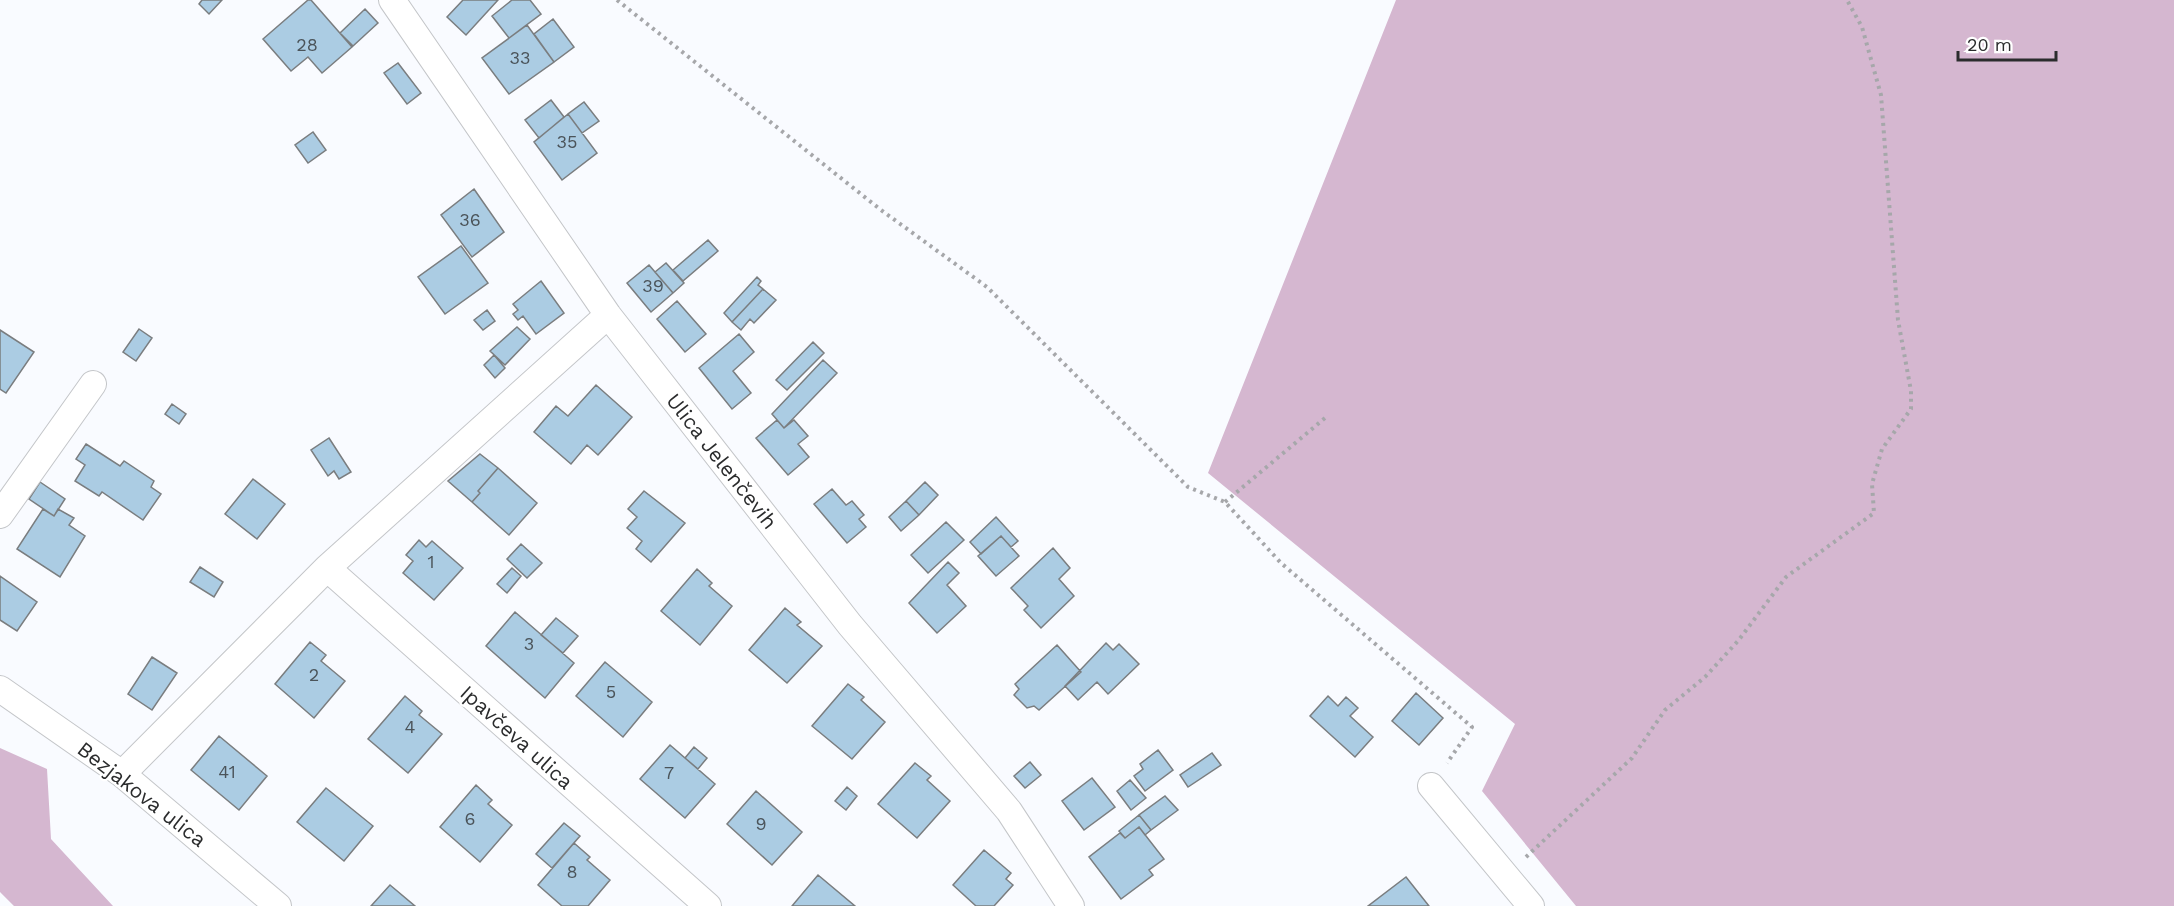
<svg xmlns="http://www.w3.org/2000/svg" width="2174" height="906" viewBox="0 0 2174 906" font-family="'Work Sans',sans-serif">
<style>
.forest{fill:#d5b7d0}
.building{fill:#abcce3;stroke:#7a7d7f;stroke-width:1.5}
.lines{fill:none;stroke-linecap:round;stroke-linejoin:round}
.minor-casing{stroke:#c4c6c9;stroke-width:28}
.path{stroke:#a6a7aa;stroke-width:4;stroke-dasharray:3 4.5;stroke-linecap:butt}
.minor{stroke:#fff;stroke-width:26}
.labels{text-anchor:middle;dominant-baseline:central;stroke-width:4.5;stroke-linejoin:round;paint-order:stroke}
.number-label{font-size:18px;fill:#4b545a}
.street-label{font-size:21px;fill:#2b2c2d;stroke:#fff}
</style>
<rect width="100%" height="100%" fill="#f9fbff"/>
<path class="forest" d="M1396 0H2174V906H1576L1482 791 1515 724 1208 473Z
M0 748 47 769 51 839 113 906H14L0 892Z"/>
<path class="building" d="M202 0H222L209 14 199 4Z
M308 0H311L352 47 322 73 308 57 291 71 263 39Z
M463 0H498L466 35 447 17Z
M512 0H530L541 14 509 38 492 16Z
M365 9 378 23 353 46 340 33Z
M553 19 574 47 554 62 534 34Z
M527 25 554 62 509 94 482 58Z
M398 63 421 93 407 104 384 73Z
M551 100 564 117 539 138 525 120Z
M584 102 599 121 582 133 568 114Z
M568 114 597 153 562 180 534 142Z
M313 132 326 150 308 163 295 145Z
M474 189 504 232 472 257 441 215Z
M708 240 718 251 683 281 673 270Z
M461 246 488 283 445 314 418 277Z
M666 263 684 283 673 293 655 272Z
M649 265 673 293 651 312 627 283Z
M757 277 761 281 758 285 763 289 732 322 724 313Z
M541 281 564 313 536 334 523 316 518 320 513 314 518 310 513 304Z
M763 289 776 300 754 323 750 319 741 330 732 322Z
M677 301 706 334 685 352 657 319Z
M487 310 495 321 483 330 474 320Z
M517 327 530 339 505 365 490 351Z
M139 329 152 338 136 361 123 352Z
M0 330 34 352 6 393 0 389Z
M739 334 754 352 733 371 751 393 732 409 699 368Z
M813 342 824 353 787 390 776 380Z
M494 355 505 368 495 378 484 365Z
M823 360 837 373 784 428 772 414Z
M596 385 632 417 598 455 587 445 571 464 534 432 556 406 568 416Z
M172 404 186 414 179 424 165 414Z
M777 420 784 428 794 420 808 436 798 444 809 457 788 475 756 438Z
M329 438 351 472 339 479 334 471 328 476 311 450Z
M86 444 120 466 124 461 154 481 151 487 161 494 143 520 102 492 99 496 75 481 85 465 76 459Z
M480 454 498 468 478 491 480 493 472 502 448 481Z
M498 468 537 503 509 535 472 502 480 493 478 491Z
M253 479 285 504 257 539 225 514Z
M40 482 65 499 54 516 29 499Z
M925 482 938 495 919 515 906 501Z
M832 489 846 505 852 501 864 515 859 519 866 527 847 543 814 504Z
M644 491 685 523 651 562 636 549 642 541 627 528 637 517 628 509Z
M906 501 919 515 901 531 889 517Z
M43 509 54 516 58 509 74 518 69 525 85 536 60 577 17 549Z
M996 517 1018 541 1011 547 1001 536 981 554 970 542Z
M946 522 964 540 928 573 911 555Z
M1001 536 1019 556 996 576 978 556Z
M419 540 426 547 432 541 463 568 434 600 403 573 413 561 406 555Z
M521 544 542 563 527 578 507 559Z
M1053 548 1070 568 1059 579 1074 596 1041 628 1024 610 1028 606 1011 588Z
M948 562 959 573 947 585 966 606 937 633 909 603Z
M200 567 223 582 214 597 190 582Z
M512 568 521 576 507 593 497 584Z
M697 569 712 583 709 586 732 606 700 645 661 611Z
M0 576 37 602 17 631 0 620Z
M785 608 801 622 797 625 822 646 787 683 749 650Z
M515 612 574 663 545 698 486 646Z
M556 618 578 636 563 653 541 635Z
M310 642 326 655 321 661 345 681 314 718 275 684Z
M1106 643 1113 650 1119 644 1139 664 1108 694 1097 682 1078 700 1065 686Z
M1057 645 1081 672 1039 710 1034 706 1027 708 1014 695 1019 689 1015 684Z
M152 657 177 673 152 710 128 694Z
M605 662 652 702 623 737 576 696Z
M848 684 864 697 861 700 885 722 852 759 812 726Z
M1416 693 1443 718 1419 745 1392 721Z
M405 696 422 711 419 715 442 734 408 773 368 739Z
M1328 696 1338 706 1346 697 1358 708 1350 716 1373 737 1355 757 1310 716Z
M219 736 267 776 239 810 191 770Z
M670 745 715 784 685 818 640 779Z
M694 747 707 758 698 769 685 758Z
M1158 750 1173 770 1145 791 1134 776 1143 769 1140 764Z
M1212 753 1221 765 1188 787 1180 775Z
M1030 762 1041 775 1025 788 1014 776Z
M915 763 931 776 927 780 950 801 917 838 878 804Z
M1092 778 1115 807 1084 830 1062 801Z
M1130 780 1146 798 1131 810 1117 791Z
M476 785 492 800 488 804 512 825 480 862 440 827Z
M847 787 857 796 846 810 835 801Z
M326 788 373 826 344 861 297 822Z
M756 791 802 832 772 865 727 824Z
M1165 796 1178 810 1151 830 1139 815Z
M1139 815 1151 830 1145 835 1139 827 1125 838 1119 831Z
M564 823 580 836 552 868 536 854Z
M1139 827 1164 859 1149 870 1153 875 1121 899 1089 857 1120 833 1125 838Z
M574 843 590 857 587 860 610 880 588 906H562L538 885Z
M984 850 1011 873 1006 879 1013 885 994 906H976L953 885Z
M818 875 855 906H792Z
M1406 877 1429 906H1368Z
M390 885 415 906H371Z"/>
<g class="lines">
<g class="minor-casing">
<path id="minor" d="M392 0 608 315 850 625 1009 811 1071 906
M0 515 93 384
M327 568 708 906
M0 689 122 774 278 906
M122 774 327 568 608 315
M1431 786 1531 906"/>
</g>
<path class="path" d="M617 0 881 210 987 287 1188 487 1225 502 1281 563 1472 727 1447 763
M1225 502 1325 418
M1526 857 1632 758 1665 710 1705 677 1738 641 1786 577 1874 513 1872 484 1882 449 1911 409V391L1898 320 1881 95 1862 27 1847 0"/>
<use href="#minor" class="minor"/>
</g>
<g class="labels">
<g class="number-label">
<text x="307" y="44">28</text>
<text x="520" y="57">33</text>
<text x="567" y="141">35</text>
<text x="470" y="219">36</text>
<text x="653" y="285">39</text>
<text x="431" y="561">1</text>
<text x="529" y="643">3</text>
<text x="314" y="674">2</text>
<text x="611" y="691">5</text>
<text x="410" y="726">4</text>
<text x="227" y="771">41</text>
<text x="669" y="772">7</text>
<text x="470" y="818">6</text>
<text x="761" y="823">9</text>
<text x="572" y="871">8</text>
</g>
<g class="street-label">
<text transform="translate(722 461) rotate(52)">Ulica Jelenčevih</text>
<text transform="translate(517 737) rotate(42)">Ipavčeva ulica</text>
<text transform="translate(142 794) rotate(38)">Bezjakova ulica</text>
</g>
</g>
<path d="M1958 51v9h98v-9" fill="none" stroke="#2b2c2d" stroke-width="3"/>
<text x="1967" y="51" font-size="18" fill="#2b2c2d" stroke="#ffffff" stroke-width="4.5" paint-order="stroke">20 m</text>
</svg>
